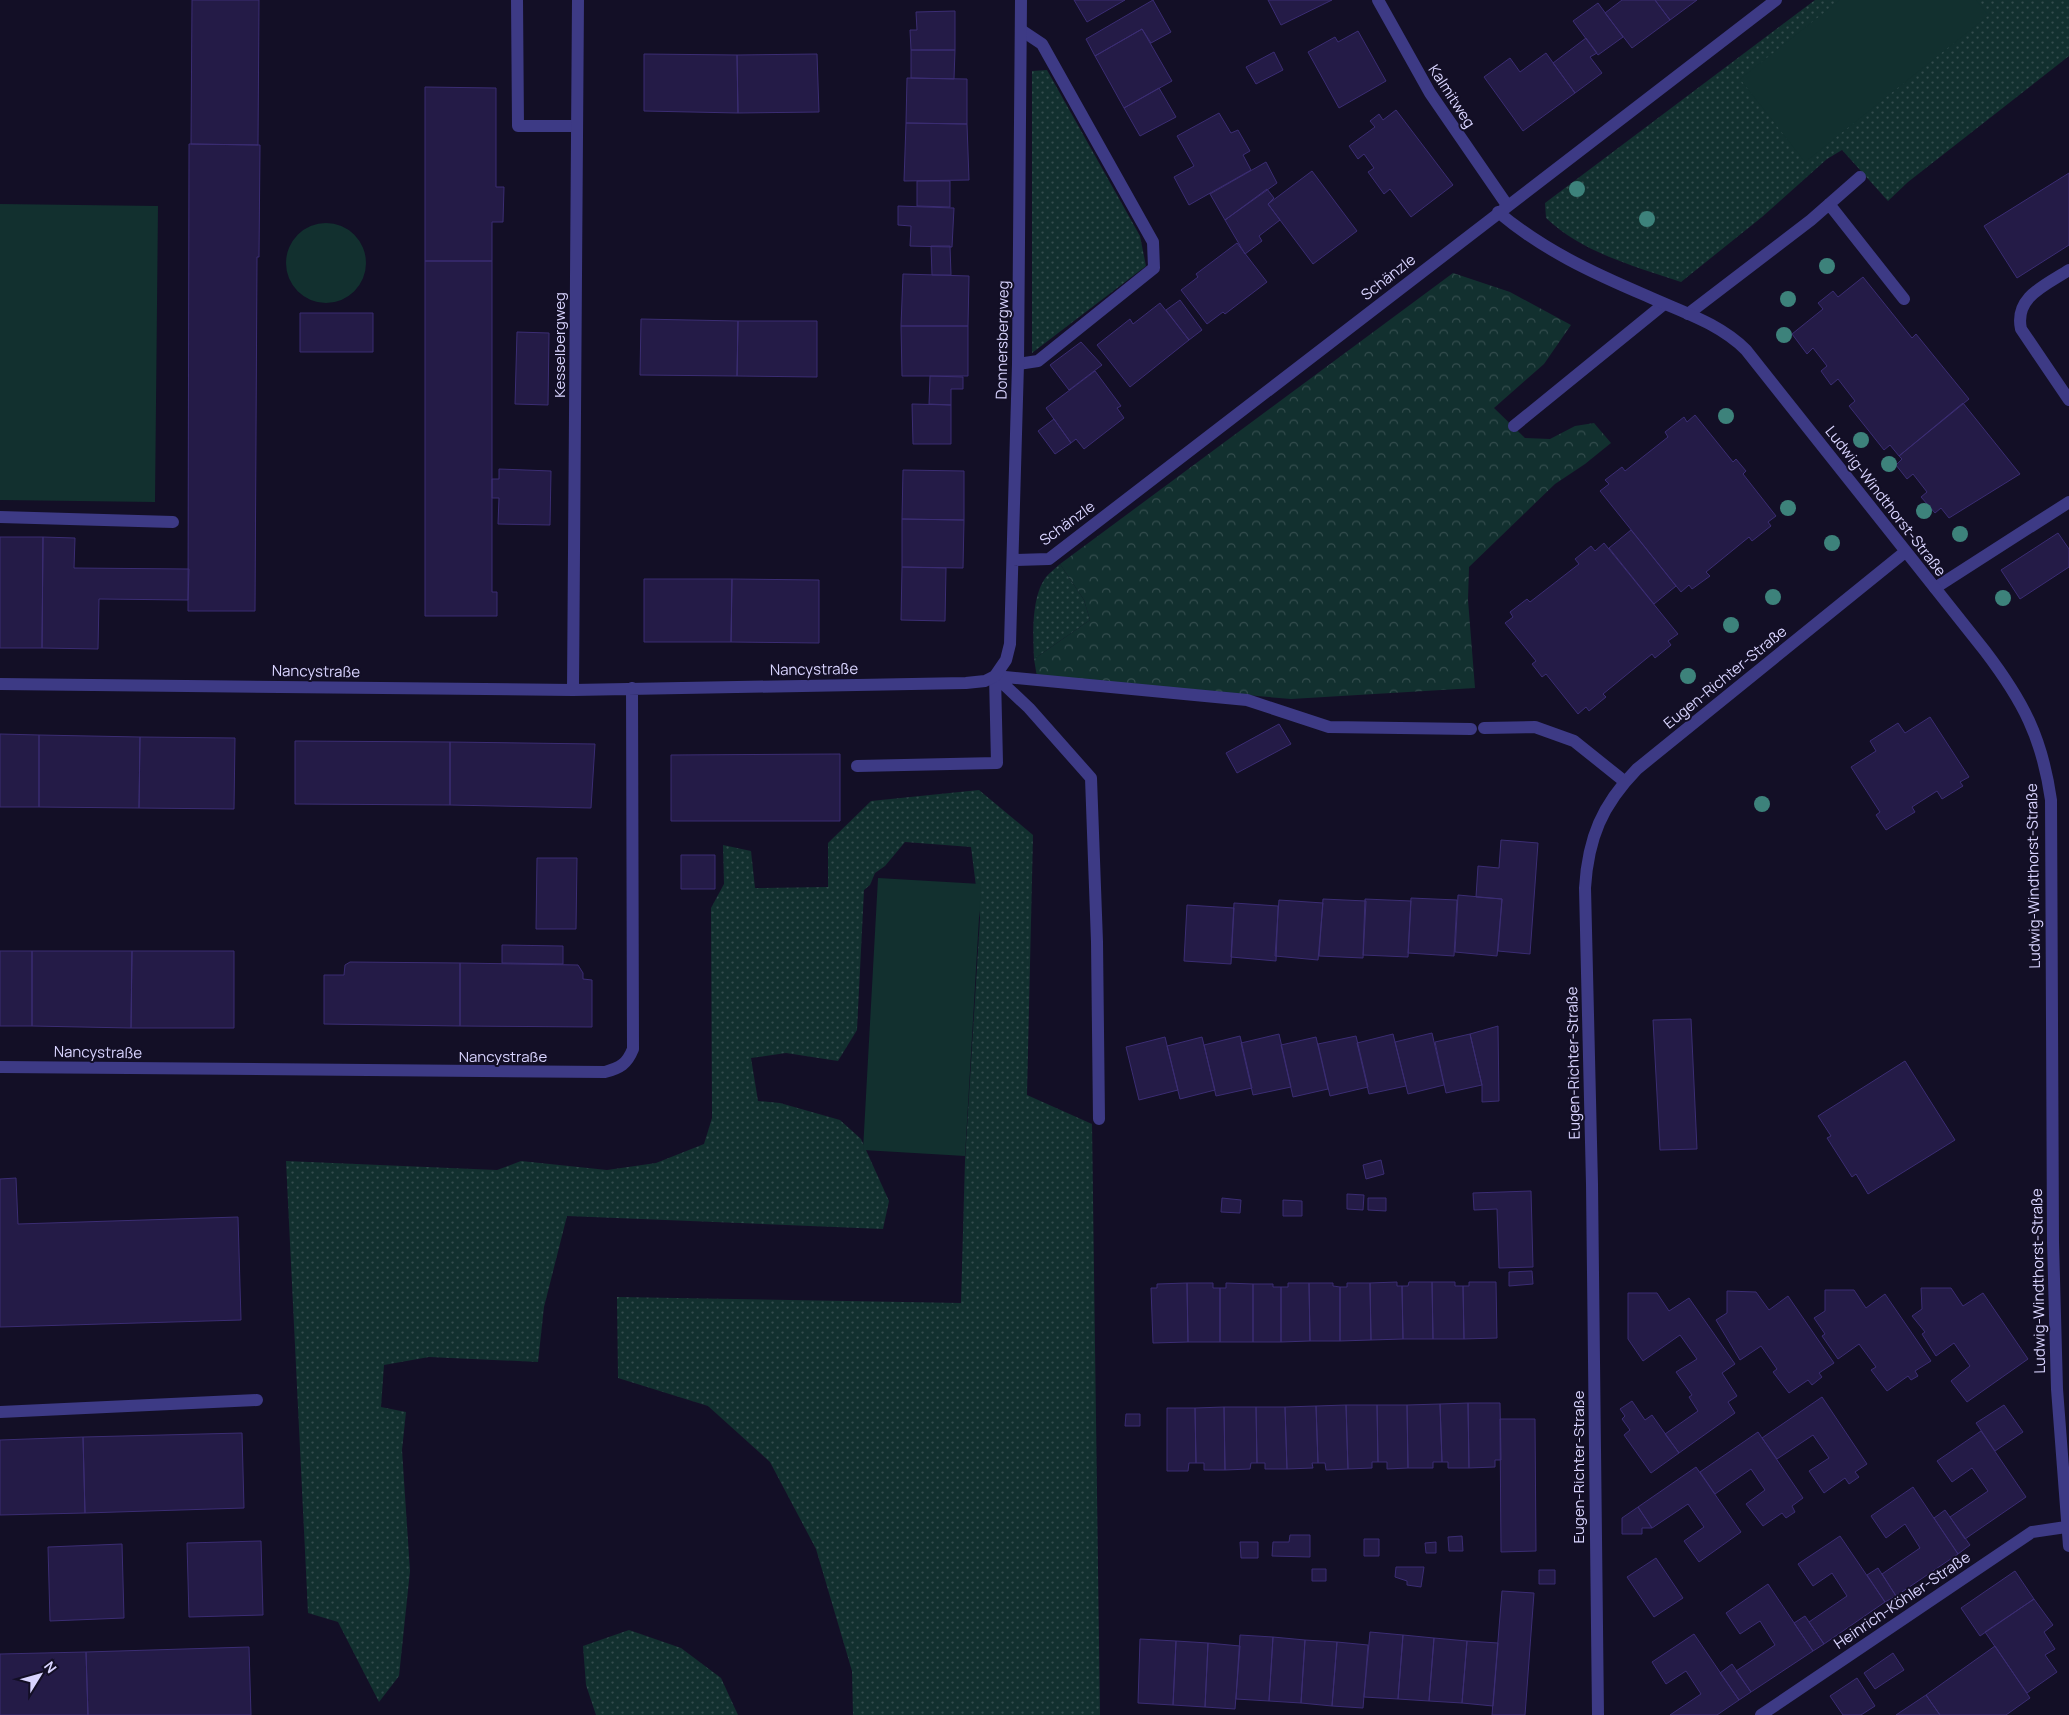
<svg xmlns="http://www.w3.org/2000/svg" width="2069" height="1715" viewBox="0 0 2069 1715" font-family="Manrope,sans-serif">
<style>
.grass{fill:url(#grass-dots)}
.forest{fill:url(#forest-crowns)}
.pitch{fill:#12302f}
.building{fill:#241b47;stroke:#3b2d73}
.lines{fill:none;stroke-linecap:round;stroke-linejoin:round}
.service{stroke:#3d3a85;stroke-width:12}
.minor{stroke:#3d3a85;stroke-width:12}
.tree{fill:#3d827b}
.labels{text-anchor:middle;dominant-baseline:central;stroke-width:4;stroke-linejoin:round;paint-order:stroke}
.street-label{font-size:15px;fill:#d9d4ff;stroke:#130f26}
</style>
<defs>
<pattern id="grass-dots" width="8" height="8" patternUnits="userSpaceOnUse" patternTransform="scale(1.25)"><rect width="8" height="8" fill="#12302f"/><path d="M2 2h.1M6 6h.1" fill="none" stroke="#344d4e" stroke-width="1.8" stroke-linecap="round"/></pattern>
<pattern id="forest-crowns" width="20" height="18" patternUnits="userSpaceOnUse" patternTransform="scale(1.25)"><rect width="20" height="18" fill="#12302f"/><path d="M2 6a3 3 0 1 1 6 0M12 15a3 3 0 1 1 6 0" fill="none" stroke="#344d4e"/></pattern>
</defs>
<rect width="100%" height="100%" fill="#130f26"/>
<path class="grass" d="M1815 0H2069V56L1908 182 1888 201 1842 150 1827 159 1762 217 1681 282C1634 266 1583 253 1546 218L1545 203Z
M1047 70 1140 236 1146 266 1032 353V71Z
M1060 564 1084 600 1090 620 1034 659C1033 636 1031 597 1046 577 1050 572 1056 568 1060 564Z
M979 790 1033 835 1027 1095 1092 1124 1100 1715H853L852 1671 816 1549 770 1462 708 1406 618 1378 617 1297 961 1303 965 1160 980 918 971 847 905 842 885 866 875 873 870 885 864 890 857 1030 838 1061 786 1053 751 1058 758 1101 780 1103 840 1120 861 1139 889 1201 883 1229 567 1216 544 1307 538 1362 429 1357 384 1365 381 1407 406 1412 402 1450 410 1571 399 1676 379 1702 338 1622 308 1613 286 1161 497 1170 521 1161 607 1170 656 1163 704 1144 712 1118 711 908 724 884 723 845 751 851 755 888 828 887V843L871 801Z
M629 1630 681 1648 721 1678 738 1715H596L586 1685 583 1646Z"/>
<path class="forest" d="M1453 273 1510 292 1571 325 1544 364 1494 408 1525 438 1550 439 1575 426 1594 423 1611 443 1585 464 1555 484 1469 567 1468 600 1475 688 1291 699 1037 677 1034 659 1090 620 1084 600 1060 564Z"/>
<path class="pitch" d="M1840 0H1976L1988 15 1999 7 1805 162 1740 79Z
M0 204 158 206 155 502 0 500Z
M286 263a40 40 0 1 1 80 0a40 40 0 1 1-80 0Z
M878 878 981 884 965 1156 863 1150Z"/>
<path class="building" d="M192 0H259L258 145 191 144Z
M1074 0H1125L1087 22Z
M1153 0 1171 32 1151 43 1142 29 1095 56 1086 39Z
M1268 0H1332L1281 25Z
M1622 0H1655L1670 20 1632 48 1605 13Z
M1655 0H1697L1670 20Z
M1598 3 1623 37 1598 55 1573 21Z
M955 11V50H911L910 30H917L916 12Z
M1142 29 1172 81 1124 108 1095 56Z
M1358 31 1386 81 1339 108 1308 52 1335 37 1338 42Z
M1586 38 1597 53 1590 57 1602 73 1575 93 1553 63Z
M911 50H955L954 79 911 78Z
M1274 52 1283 70 1256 84 1246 67Z
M1546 53 1575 93 1523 131 1484 77 1510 58 1520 72Z
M644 54 737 55 738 113 644 111Z
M817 54 819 112 738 113 737 55Z
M907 78 967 79V124L906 123Z
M425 87 496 88V187H504L503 222H492V261H425Z
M1159 88 1176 117 1140 136 1124 108Z
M1396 110 1453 185 1411 217 1390 189 1384 194 1368 172 1374 168 1364 154 1358 159 1349 146 1375 127 1370 121 1379 114 1383 120Z
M1219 113 1231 133 1238 130 1250 151 1243 155 1251 170 1189 205 1174 177 1194 166 1177 136Z
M906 123 967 124 969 180 904 181Z
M189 144 260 145 259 257H257L255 611H188Z
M1266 162 1277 183 1225 220 1210 194Z
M1312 171 1357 231 1313 264 1268 204Z
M2069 173V245L2017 278 1984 226Z
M917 181H950V207L917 206Z
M1267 189 1274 198 1268 204 1280 220 1259 236 1262 241 1245 254 1225 220Z
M898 206 954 208 952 247 910 246 911 226 898 225Z
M1237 243 1267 282 1225 314 1223 312 1207 324 1181 290 1198 277 1196 274Z
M931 246H950L951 275H932Z
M425 261H492V592H497V616H425Z
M903 274 969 276 968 326H901Z
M1863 277 1912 338 1916 334 1969 399 1899 456 1890 445 1884 450 1849 406 1855 401 1838 379 1831 385 1821 371 1827 366 1813 348 1807 354 1792 334 1823 309 1818 303 1833 291 1838 297Z
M1180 300 1202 330 1189 340 1166 310Z
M1160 303 1189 340 1130 387 1097 345 1130 319 1133 324Z
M300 313H373V352H300Z
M641 319 738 321 737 376 640 375Z
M738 321H817V377L737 376Z
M901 326H968V376H902Z
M517 332 549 333 548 405 515 404Z
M1081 342 1102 365 1069 390 1050 365Z
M1095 371 1121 406 1117 408 1124 418 1084 449 1076 439 1071 443 1046 408Z
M930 376 963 377V389H951V405L929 404Z
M1963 403 2020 474 1949 518 1941 508 1935 513 1921 497 1927 492 1913 474 1907 479 1896 465 1902 459 1899 456Z
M912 404 951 405V444H913Z
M1695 415 1733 462 1736 459 1746 471 1743 474 1776 516 1768 522 1771 526 1752 541 1749 537 1706 572 1710 576 1692 589 1689 585 1681 592 1600 491 1609 484 1605 480 1622 467 1625 471 1668 437 1665 432 1684 417 1687 422Z
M1054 419 1071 443 1055 454 1038 431Z
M499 469 551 471 550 525 498 524 499 498H492V479H499Z
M903 470 964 471V520L902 519Z
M902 519 964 520 963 568 902 567Z
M1631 530 1676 586 1654 604 1609 548Z
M2058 533 2069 549V567L2020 599 2001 570Z
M0 537H43L42 648H0Z
M43 537 75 538 74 568 189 569 188 600 99 599 98 649 42 648Z
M1604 543 1678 634 1668 641 1671 645 1655 658 1652 654 1603 694 1606 697 1589 711 1586 707 1578 714 1546 674 1542 677 1532 664 1536 661 1505 623 1513 617 1510 612 1527 599 1530 602 1579 564 1575 559 1591 546 1595 551Z
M902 567 946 568 945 621 901 620Z
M644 579H732L731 642H644Z
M732 579 819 580V643L731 642Z
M1930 717 1969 777 1960 782 1963 786 1942 799 1937 791 1912 807 1915 812 1886 830 1876 815 1880 812 1851 767 1876 751 1870 741 1898 723 1905 733Z
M1279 724 1291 744 1237 773 1226 753Z
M0 734 39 735V807H0Z
M39 735 140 737 139 808 39 807Z
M140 737 235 738 234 809 139 808Z
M295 741 450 742V805L295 804Z
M450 742 595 744 591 808 450 805Z
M840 754V821H671V755Z
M1501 840 1538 843 1530 954 1498 951 1502 899 1476 897 1478 866 1499 868Z
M681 855H715V889H681Z
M537 858H577L576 929H536Z
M1458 895 1502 899 1497 956 1455 952Z
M1411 898 1457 900 1454 956 1408 953Z
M1323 899 1366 901 1363 958 1319 956Z
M1365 899 1411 901 1408 957 1363 955Z
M1279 900 1323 903 1318 960 1275 956Z
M1234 903 1278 906 1276 961 1231 957Z
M1187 905 1234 908 1231 964 1184 961Z
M502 945 563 946V964L502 963Z
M0 951H32V1026H0Z
M32 951H132L131 1028 32 1026Z
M132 951H234V1028H131Z
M350 962 460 963V1026L324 1024V975H344L345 965Z
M460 963 578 965 583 973V979L592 980V1027L460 1026Z
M1691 1019 1697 1149 1660 1150 1653 1020Z
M1498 1026 1499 1101 1482 1102V1085L1470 1034Z
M1432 1033 1444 1085 1408 1094 1395 1042Z
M1279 1034 1291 1087 1253 1095 1241 1043Z
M1393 1034 1406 1086 1369 1094 1357 1043Z
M1470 1034 1482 1085 1446 1093 1435 1042Z
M1240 1036 1252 1088 1216 1096 1204 1045Z
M1356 1036 1368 1087 1330 1096 1318 1044Z
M1165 1037 1178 1090 1139 1100 1126 1047Z
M1202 1037 1215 1090 1180 1099 1167 1046Z
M1316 1037 1328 1089 1293 1097 1281 1045Z
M1905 1061 1955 1140 1868 1194 1856 1174 1852 1177 1827 1138 1831 1136 1818 1116Z
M1381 1160 1384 1174 1366 1179 1363 1165Z
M16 1178 18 1224 238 1217 241 1320 0 1327V1179Z
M1531 1191 1533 1267 1499 1268 1497 1209 1474 1210 1473 1193Z
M1347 1194 1364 1195 1363 1210 1347 1209Z
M1222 1198 1241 1200 1240 1213 1221 1212Z
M1368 1198H1386V1211L1368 1210Z
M1283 1200 1302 1201V1216H1283Z
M1532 1271 1533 1284 1509 1286V1272Z
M1397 1282V1286H1402L1403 1339 1371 1340 1370 1283Z
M1409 1282H1432L1433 1339H1403L1402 1286H1408Z
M1432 1282H1455V1286H1463L1464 1339H1433Z
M1469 1282H1496L1497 1338 1464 1339 1463 1286H1469Z
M1187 1283H1213V1288H1220V1342H1188Z
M1187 1283 1188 1342 1153 1343 1151 1288H1157V1284Z
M1226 1283 1253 1284V1342H1220V1288H1226Z
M1288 1283H1309L1310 1341 1281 1342V1287H1288Z
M1309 1283H1333V1286L1340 1287V1341H1310Z
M1347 1283H1370L1371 1340 1340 1341V1287H1347Z
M1253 1284H1273V1287H1281V1342H1253Z
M1921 1288H1951L1963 1306 1983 1293 2028 1359 1967 1402 1951 1381 1970 1366 1954 1343 1936 1356 1922 1334 1925 1332 1912 1316 1922 1309Z
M1825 1290H1854L1866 1308 1885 1294 1931 1361 1915 1371 1918 1376 1911 1380 1908 1376 1887 1391 1871 1370 1876 1367 1859 1344 1838 1359 1822 1336 1825 1334 1814 1318 1825 1311Z
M1727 1291 1756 1292 1769 1310 1788 1296 1834 1363 1819 1373 1822 1377 1812 1385 1808 1380 1789 1393 1773 1372 1777 1369 1761 1346 1740 1360 1716 1320 1727 1313Z
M1628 1293H1657L1669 1311 1689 1298 1735 1364 1722 1373 1737 1396 1728 1402 1735 1413 1679 1453 1665 1434 1698 1411 1689 1397 1692 1395 1676 1372 1697 1359 1680 1335 1643 1361 1628 1339Z
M1822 1397 1867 1464 1855 1472 1859 1477 1849 1484 1845 1478 1824 1493 1809 1471 1829 1458 1813 1435 1777 1459 1762 1438Z
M1632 1401 1645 1420 1652 1415 1679 1453 1651 1473 1624 1435 1630 1430 1622 1419 1625 1416 1620 1409Z
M1468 1403H1500L1501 1460H1495V1467L1469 1468Z
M1468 1403 1469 1468H1448V1462H1442L1440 1404Z
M1440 1404 1442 1462H1433V1468H1408L1407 1405Z
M1346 1405H1377L1378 1462H1372V1468L1348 1469Z
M1346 1405 1348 1469 1326 1470 1325 1463H1318L1316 1406Z
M1377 1405H1407L1408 1468 1387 1469V1462H1378Z
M2004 1405 2023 1432 1995 1451 1976 1423Z
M1316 1406 1318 1463H1312L1313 1468 1287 1469 1285 1407Z
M1224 1407 1225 1470H1204V1463H1196L1195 1408Z
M1224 1407H1256L1257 1463H1251L1250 1469 1225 1470Z
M1256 1407H1285L1287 1469H1265V1463H1257Z
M1167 1408H1195L1196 1463H1189L1188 1471H1167Z
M1126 1414H1140V1426H1125Z
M1500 1419H1535L1536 1551 1501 1552Z
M1981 1431 2026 1497 1965 1539 1950 1517 1988 1491 1972 1468 1952 1482 1937 1461Z
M1758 1432 1803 1498 1792 1506 1795 1512 1786 1518 1782 1513 1763 1526 1746 1504 1765 1490 1751 1469 1715 1494 1700 1472Z
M242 1433 244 1508 85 1513 83 1437Z
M83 1437 85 1513 0 1515V1440Z
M1696 1467 1741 1532 1699 1562 1684 1541 1704 1527 1688 1504 1652 1528 1638 1507Z
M1913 1487 1958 1554 1896 1596 1882 1574 1920 1548 1905 1524 1886 1538 1871 1516Z
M1638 1507 1652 1528H1642V1534H1622V1518Z
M1945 1510 1970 1545 1958 1554 1934 1518Z
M1290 1535H1310V1557L1272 1556 1273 1542H1289Z
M1462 1536 1463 1551H1449L1448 1537Z
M1840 1536 1885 1602 1824 1644 1809 1622 1847 1596 1832 1573 1813 1586 1798 1564Z
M1364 1539H1379V1556H1364Z
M261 1541 263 1615 189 1617 187 1543Z
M1240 1542H1258V1558H1241Z
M1436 1542V1553H1426L1425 1543Z
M122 1544 124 1618 50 1621 48 1547Z
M1656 1558 1683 1598 1654 1617 1627 1577Z
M1396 1567H1424L1421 1587 1407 1585V1581L1395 1577Z
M1878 1568 1896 1596 1885 1602 1867 1575Z
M1312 1569H1326V1581H1312Z
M1539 1570H1555V1584H1539Z
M2015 1571 2034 1599 1980 1636 1961 1608Z
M1768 1584 1813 1651 1751 1692 1736 1671 1775 1645 1760 1621 1740 1634 1726 1613Z
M1502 1591 1534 1593 1525 1715H1492Z
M2034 1599 2053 1625 2044 1632 2055 1649 2045 1655 2057 1672 2027 1693 1985 1632Z
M1805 1616 1824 1644 1813 1651 1794 1623Z
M1370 1632 1403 1635 1398 1699 1364 1697Z
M1694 1634 1739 1700 1717 1715H1670L1701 1694 1686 1671 1666 1684 1652 1662Z
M1240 1635 1273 1637 1269 1701 1236 1699Z
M1403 1635 1434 1638 1429 1701 1398 1699Z
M1273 1637 1305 1640 1301 1703 1269 1701Z
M1434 1638 1467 1641 1462 1703 1429 1701Z
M1140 1639 1176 1641 1173 1705 1138 1703Z
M1305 1640 1337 1642 1332 1706 1301 1703Z
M1176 1641 1208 1643 1205 1707 1173 1705Z
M1467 1641 1498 1643 1493 1706 1462 1703Z
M1337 1642 1368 1645 1363 1708 1332 1706Z
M1208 1643 1240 1646 1235 1709 1205 1707Z
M1995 1646 2030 1698 2006 1715H1940L1926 1695Z
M249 1647 251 1715H88L86 1652Z
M86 1652 88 1715H0V1654Z
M1893 1653 1904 1670 1875 1689 1864 1673Z
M1732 1664 1751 1692 1739 1700 1720 1673Z
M1857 1678 1875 1706 1861 1715H1843L1830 1696Z
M1926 1695 1940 1715H1896Z"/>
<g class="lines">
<path class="service" d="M517 0 518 126H577
M1829 204 1904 299
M2069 270C2046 285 2014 297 2021 329L2069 400
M1688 314 1811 220 1860 177
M1018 364 1038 361 1154 268 1153 242 1042 44 1021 30
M1514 426 1664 304
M0 517 173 522
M1935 588 2069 502
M995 676 1029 708 1091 778 1097 942 1099 1119
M995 676 1247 700 1329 727 1471 729
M1484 728 1535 727 1574 741 1624 781
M857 766 997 763 995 676
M0 1412 257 1400"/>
<path class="minor" d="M1378 0 1430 93 1507 205
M1498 212C1543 250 1593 273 1647 296 1682 312 1719 323 1746 350L1985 651C2023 701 2042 737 2051 800L2053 1242 2057 1389 2069 1546
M1013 560 1049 559 1776 0
M0 684 573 690 966 683 985 681 995 676 1006 660 1010 644 1018 364 1021 0
M573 690 578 0
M0 1067 605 1072C620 1068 627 1064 633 1049L632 688
M1598 1715 1592 1184 1585 888C1588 838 1602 805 1637 769L1905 552
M1761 1715 2032 1532 2066 1527"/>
</g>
<g class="tree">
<circle cx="1577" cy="189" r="8"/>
<circle cx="1647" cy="219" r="8"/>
<circle cx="1827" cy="266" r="8"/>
<circle cx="1788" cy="299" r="8"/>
<circle cx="1784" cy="335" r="8"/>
<circle cx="1726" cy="416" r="8"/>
<circle cx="1861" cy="440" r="8"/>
<circle cx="1889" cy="464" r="8"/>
<circle cx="1788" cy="508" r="8"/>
<circle cx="1924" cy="511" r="8"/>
<circle cx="1960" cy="534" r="8"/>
<circle cx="1832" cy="543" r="8"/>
<circle cx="1773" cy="597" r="8"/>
<circle cx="2003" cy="598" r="8"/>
<circle cx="1731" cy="625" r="8"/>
<circle cx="1688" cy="676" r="8"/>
<circle cx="1762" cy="804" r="8"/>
</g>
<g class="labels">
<g class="street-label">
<text transform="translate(1452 96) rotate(57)">Kalmitweg</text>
<text transform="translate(1388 277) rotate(-38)">Schänzle</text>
<text transform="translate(1002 340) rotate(-89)">Donnersbergweg</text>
<text transform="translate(559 345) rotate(-90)">Kesselbergweg</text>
<text transform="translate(1886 501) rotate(52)">Ludwig-Windthorst-Straße</text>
<text transform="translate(1067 523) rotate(-36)">Schänzle</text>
<text transform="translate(814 669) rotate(-1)">Nancystraße</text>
<text transform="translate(316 671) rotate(1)">Nancystraße</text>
<text transform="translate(1725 677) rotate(-39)">Eugen-Richter-Straße</text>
<text transform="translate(2033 876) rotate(-91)">Ludwig-Windthorst-Straße</text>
<text transform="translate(98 1052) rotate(1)">Nancystraße</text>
<text x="503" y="1056">Nancystraße</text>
<text transform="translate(1573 1063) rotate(-91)">Eugen-Richter-Straße</text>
<text transform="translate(2038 1281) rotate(-91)">Ludwig-Windthorst-Straße</text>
<text transform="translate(1578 1467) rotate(-90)">Eugen-Richter-Straße</text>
<text transform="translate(1902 1600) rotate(-34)">Heinrich-Köhler-Straße</text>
</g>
</g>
<g transform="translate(40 1675) rotate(53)" stroke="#130f26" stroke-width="4" paint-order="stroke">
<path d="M0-4L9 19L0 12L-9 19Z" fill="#d9d4ff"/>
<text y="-8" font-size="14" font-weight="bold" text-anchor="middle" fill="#d9d4ff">N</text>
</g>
</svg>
